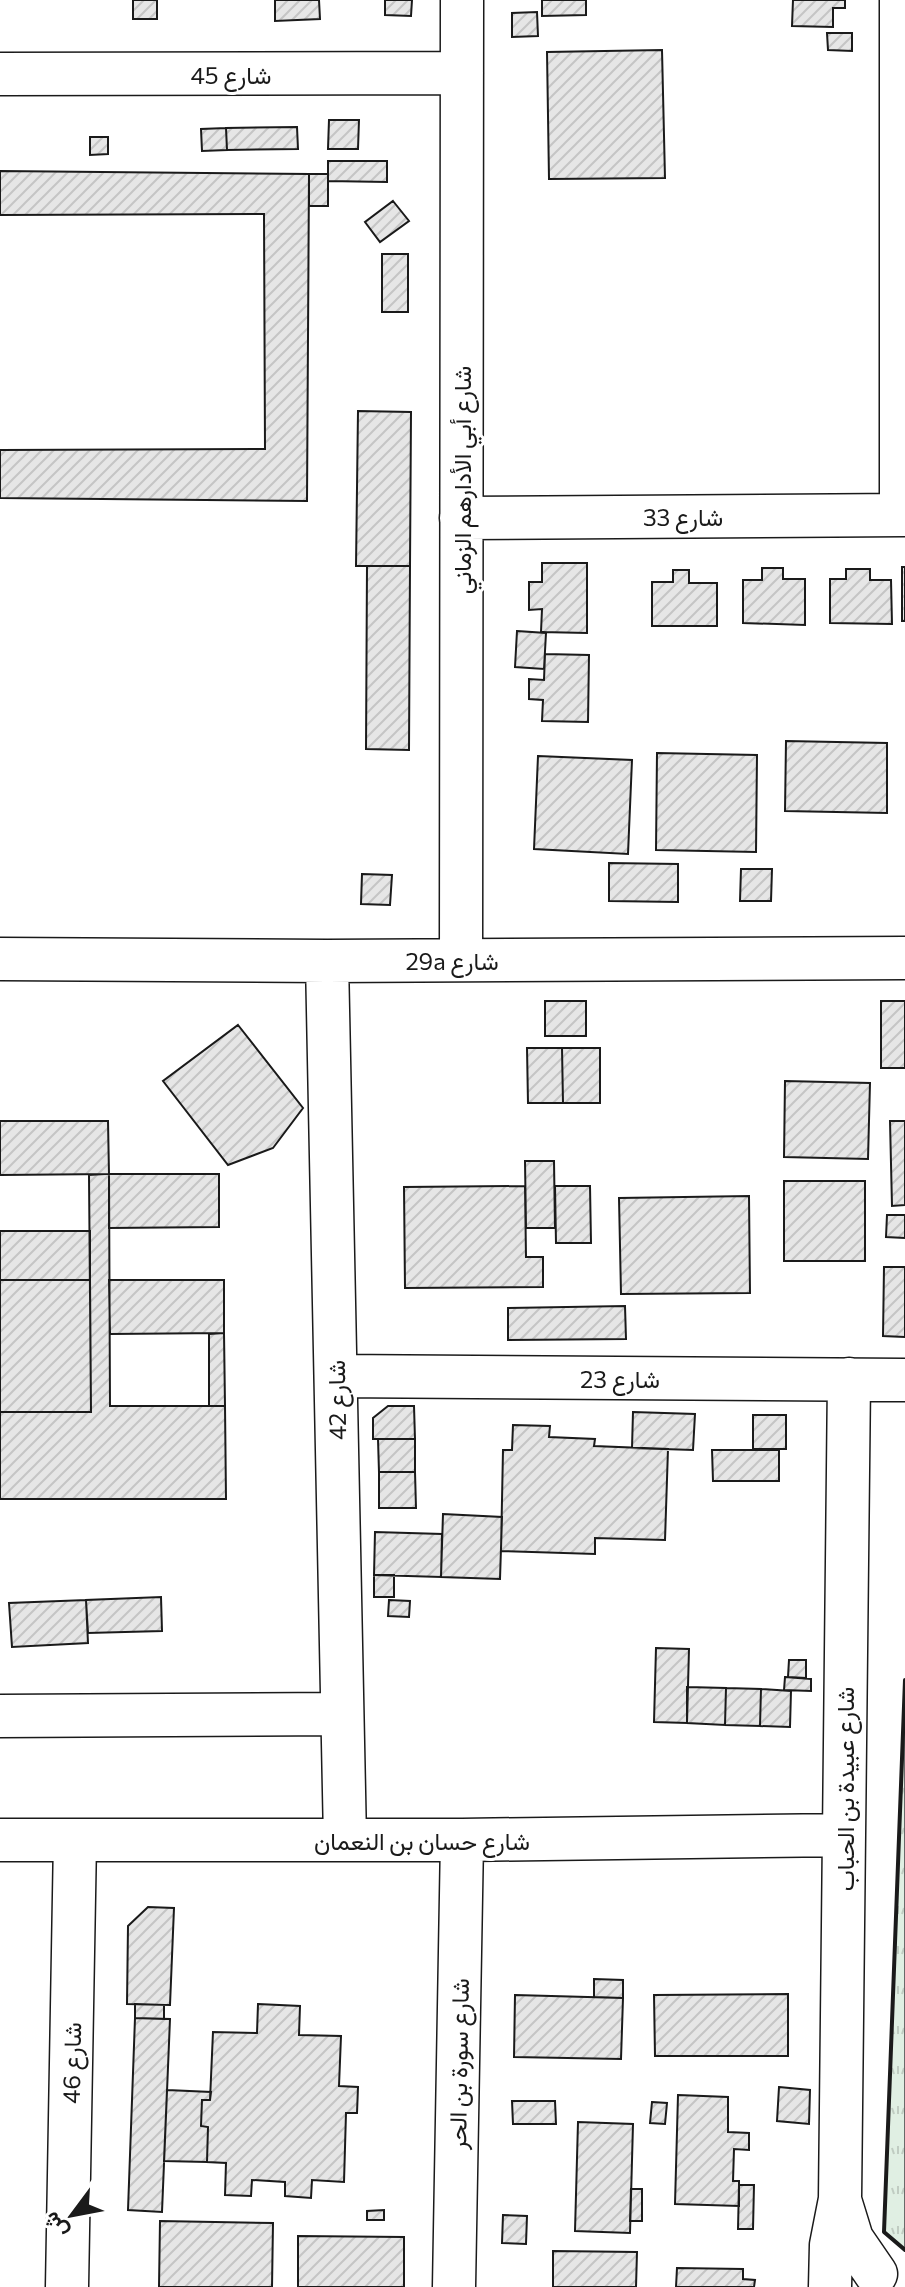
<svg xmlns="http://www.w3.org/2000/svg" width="905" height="2287" viewBox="0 0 905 2287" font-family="Commissioner,Vazirmatn,sans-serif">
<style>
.park{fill:url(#park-tufts);stroke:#6a6a6a;stroke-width:2}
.building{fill:url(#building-hatch);stroke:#1a1a1a;stroke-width:2}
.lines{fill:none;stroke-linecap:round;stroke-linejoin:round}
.minor-casing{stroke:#1a1a1a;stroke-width:45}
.minor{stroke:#fff;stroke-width:42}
.wall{stroke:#1a1a1a;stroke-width:4}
.labels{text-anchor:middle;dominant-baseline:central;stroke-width:6;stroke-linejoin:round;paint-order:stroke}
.street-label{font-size:24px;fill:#1a1a1a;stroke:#fff}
</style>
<defs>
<pattern id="park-tufts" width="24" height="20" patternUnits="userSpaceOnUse" patternTransform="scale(2)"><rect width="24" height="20" fill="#e0efe3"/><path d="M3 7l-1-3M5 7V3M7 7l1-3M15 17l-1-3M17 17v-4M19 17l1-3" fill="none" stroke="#c0ccc2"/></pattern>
<pattern id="building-hatch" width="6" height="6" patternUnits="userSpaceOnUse" patternTransform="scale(2)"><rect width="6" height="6" fill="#e6e6e6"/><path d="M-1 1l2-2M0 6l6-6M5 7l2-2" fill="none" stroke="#c5c5c5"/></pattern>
</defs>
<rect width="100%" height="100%" fill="#fff"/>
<path class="park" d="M905 1680V2250L884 2232Z"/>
<path class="building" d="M133 0H157V19H133Z
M275 0H319L320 19 275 21Z
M385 0H412L411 16 385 15Z
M542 0H586V15L542 16Z
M793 0H845V8H833V27L792 26Z
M537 12 538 36 512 37V13Z
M827 33H852V51L828 50Z
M662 50 665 178 549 179 547 52Z
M329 120H359L358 149H328Z
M297 127 298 149 227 150 226 128Z
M226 128 227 150 202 151 201 129Z
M90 137H108V154L90 155Z
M328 161H387V182L328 181Z
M0 171 309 174 307 501 0 498V450L265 449 264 214 0 215Z
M309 174H328V206H309Z
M393 201 409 221 380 242 365 222Z
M382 254H408V312H382Z
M358 411 411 412 410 566H356Z
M542 563H587V633L541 632 542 609 529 610V582H542Z
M367 566H410L409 750 366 749Z
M902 567H905V621H902Z
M762 568H783V579H805V625L743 623V580H762Z
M846 569H870V580H891L892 624 830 623V579H846Z
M673 570H689V583H717V626H652V582H673Z
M517 631 546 633 544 669 515 667Z
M545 654 589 655 588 722 542 721 543 700 529 699V679L544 680Z
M786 741 887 743V813L785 811Z
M657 753 757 755 756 852 656 850Z
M538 756 632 760 628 854 534 849Z
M609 863 678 864V902L609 901Z
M741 869H772L771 901H740Z
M362 874 392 875 390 905 361 904Z
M545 1001H586V1036H545Z
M881 1001H905V1068H881Z
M238 1025 303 1108 273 1148 228 1165 163 1081Z
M527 1048H562L563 1103H528Z
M562 1048H600V1103H563Z
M785 1081 870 1083 868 1159 784 1157Z
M0 1121H108L109 1174 0 1175Z
M890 1121H905V1205L892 1206Z
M525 1161H554L555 1228H526Z
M109 1174H219V1227L109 1228Z
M109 1174 110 1406H225L226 1499H0V1412H91L89 1175Z
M784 1181H865V1261H784Z
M525 1186 526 1257H543V1287L405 1288 404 1187Z
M555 1186H590L591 1243H556Z
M749 1196 750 1293 621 1294 619 1198Z
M887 1215H905V1238L886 1237Z
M0 1231H90V1280H0Z
M884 1267H905V1337L883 1336Z
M0 1280H90L91 1412H0Z
M109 1280H224V1333L110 1334Z
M625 1306 626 1339 508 1340V1308Z
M224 1333 225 1406H209V1334Z
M388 1406H414L415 1439H373V1418Z
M633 1412 695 1414 693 1450 632 1448Z
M753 1415H786V1449H753Z
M513 1425 550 1426 549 1437 595 1439 594 1446 668 1449 665 1540 595 1538V1554L501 1551 503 1450H512Z
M378 1439H415V1472H379Z
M712 1450H779V1481H713Z
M379 1472H415L416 1508H379Z
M443 1514 502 1517 500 1579 441 1577Z
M375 1532 442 1534 441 1577 374 1575Z
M374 1575H394V1597H374Z
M161 1597 162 1631 88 1633 86 1600Z
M86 1600 88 1643 12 1647 9 1603Z
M389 1600 410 1601 409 1617 388 1616Z
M656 1648 689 1649 687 1723 654 1722Z
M789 1660H806V1678L788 1677Z
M785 1677 811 1679V1691L784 1690Z
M687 1687 726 1688 725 1725 687 1723Z
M726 1688 761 1689 760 1726 725 1725Z
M761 1689 791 1691 790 1727 760 1726Z
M148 1907 174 1908 170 2005 127 2004 128 1926Z
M594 1979 623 1980V1998L594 1997Z
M788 1994V2056H655L654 1995Z
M515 1995 623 1998 621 2059 514 2057Z
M135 2004 164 2005V2019L135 2018Z
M258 2004 300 2006 299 2035 341 2036 339 2086 358 2087 357 2113H346L344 2182 312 2180 311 2198 285 2196V2182L252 2180 251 2196 225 2195 226 2163 207 2162 208 2127 201 2126 202 2100H210L213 2032 257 2033Z
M135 2018 170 2019 162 2212 128 2210Z
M779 2087 810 2090 809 2124 777 2121Z
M167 2090 211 2092 210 2100H202L201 2126 208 2127 207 2162 164 2161Z
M678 2095 728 2097V2132L749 2133V2150L734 2149 733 2181H739V2206L675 2204Z
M512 2101H555L556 2124H513Z
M652 2102 667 2103 665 2124 650 2123Z
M578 2122 633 2124 630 2233 575 2231Z
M739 2185H754L753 2229H738Z
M631 2189H642V2221H630Z
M384 2210V2220H367V2211Z
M503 2215 527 2216 526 2244 502 2243Z
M160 2221 273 2223 272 2287H159Z
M298 2236 404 2237V2287H298Z
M553 2251 637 2252 636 2287H553Z
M677 2268 743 2269V2279L755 2280 754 2287H676Z"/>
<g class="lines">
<g class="minor-casing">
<path id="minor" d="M0 74 462 73
M901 515V0
M461 518 905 515
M0 959 327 961 905 958
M461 960 462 0
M327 961 345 1840
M336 1376 905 1380
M0 1716 342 1714
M0 1840H462L844 1835
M840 2200 852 2239 876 2274
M67 2287 75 1840
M454 2287 462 1840
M830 2287 831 2245 840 2199 849 1379"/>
</g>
<use href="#minor" class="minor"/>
<path class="wall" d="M905 1680 884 2232 905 2250"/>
</g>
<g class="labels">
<g class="street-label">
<text x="231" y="74">شارع 45</text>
<text transform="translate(461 480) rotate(-90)">شارع أبي الأدارهم الزماني</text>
<text x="683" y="516">شارع 33</text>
<text x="452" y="960">29a شارع</text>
<text x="620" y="1378">شارع 23</text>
<text transform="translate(336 1400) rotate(-91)">شارع 42</text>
<text transform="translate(844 1789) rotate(-90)">شارع عبيدة بن الحباب</text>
<text x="422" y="1840">شارع حسان بن النعمان</text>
<text transform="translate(71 2063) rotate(-89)">شارع 46</text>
<text transform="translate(458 2064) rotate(-89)">شارع سورة بن الحر</text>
</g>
</g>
<g transform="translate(72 2215) rotate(238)" stroke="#ffffff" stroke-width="6" paint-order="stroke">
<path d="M0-6L14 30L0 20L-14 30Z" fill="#1a1a1a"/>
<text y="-12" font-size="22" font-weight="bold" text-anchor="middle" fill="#1a1a1a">ش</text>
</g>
</svg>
